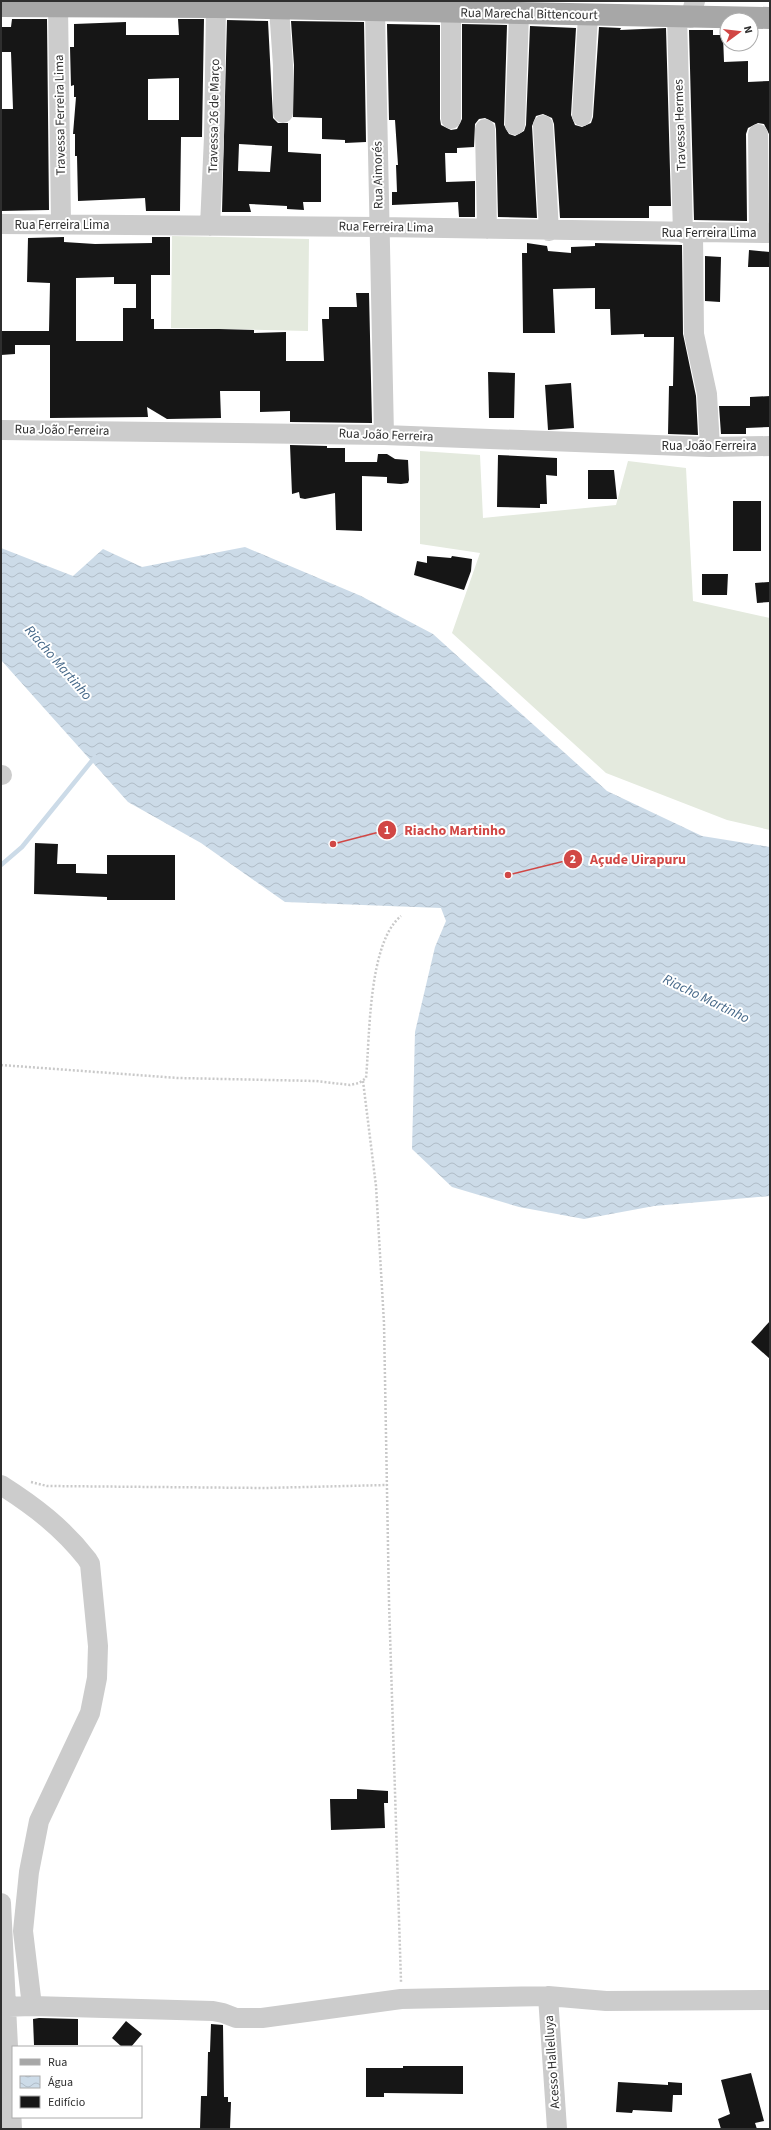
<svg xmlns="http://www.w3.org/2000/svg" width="771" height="2130" viewBox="0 0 771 2130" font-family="'Source Sans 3',sans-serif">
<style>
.grass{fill:#e4eade}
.water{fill:url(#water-waves)}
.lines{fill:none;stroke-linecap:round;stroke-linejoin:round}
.stream{stroke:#ccdbe8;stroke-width:4.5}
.building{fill:#161616;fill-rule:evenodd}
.path{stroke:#c9c9c9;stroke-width:2.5;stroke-dasharray:2 2;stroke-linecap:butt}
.minor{stroke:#ccc;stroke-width:20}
.major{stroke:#a7a7a7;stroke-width:22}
.labels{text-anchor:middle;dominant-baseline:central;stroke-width:4;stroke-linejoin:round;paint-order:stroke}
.street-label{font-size:13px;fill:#2f2f2f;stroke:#fff}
.water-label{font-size:14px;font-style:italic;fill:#466888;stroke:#fff}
.leader{fill:none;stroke:#d14745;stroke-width:1.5}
.callout-dot{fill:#d14745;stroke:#fff;stroke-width:1.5}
.mark-label{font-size:12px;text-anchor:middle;font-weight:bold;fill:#fff}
.callout-label{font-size:14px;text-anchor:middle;font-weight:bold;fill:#d14745;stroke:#fff;stroke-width:4;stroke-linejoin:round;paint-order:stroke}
</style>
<defs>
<pattern id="water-waves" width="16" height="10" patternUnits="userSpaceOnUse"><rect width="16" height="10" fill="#ccdbe8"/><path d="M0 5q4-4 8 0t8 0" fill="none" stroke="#b0bcc7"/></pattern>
</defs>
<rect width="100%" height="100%" fill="#fff"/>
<path class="grass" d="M172 236 309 239 308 331 171 328Z
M420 451 480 455 483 518 616 505 628 461 686 468 693 601 770 618V830L727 820 606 773 452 633 480 553 420 544Z"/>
<path class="water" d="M245 547 361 596 433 634 607 791 702 836 770 847V1196L654 1206 584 1219 519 1207 452 1187 412 1149 415 1032 435 947 446 921 441 908 285 902 201 843 128 802 1 660V548L73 576 103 549 142 567Z"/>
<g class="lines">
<path class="stream" d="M1 865 22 847 95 757"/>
</g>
<path class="building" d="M12 19H47L49 210 1 211V109H13L11 52H1V27H11Z
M178 19H204L202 137H181L180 211H146L145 198 78 201 77 156H75V134H73L76 97H74V85L71 86 70 47H74V24L126 22V35H179ZM179 78V120H148V79Z
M227 20 268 21 273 118 278 123H288V152L321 154V202H303L304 210 287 209V206L249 204 251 212H222ZM239 144 272 146 270 172 238 171Z
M291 21 364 22 366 142 345 143V140L322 139V118L293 117 294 65Z
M387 24 440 25V119L441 125 451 130 457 129 462 119V24L507 25 504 125 509 134 515 136 524 131 526 125 530 26 576 28 571 115 575 125 582 127 591 123 593 117 599 27 621 28 620 30 666 28 671 206H649V218H560L554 124 552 118 543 114 536 116 532 126 537 218 498 217 496 129 495 123 485 118 479 119 475 124 474 147 457 148V153H445L446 182 475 181V217H459L458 202 392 205V192H397L396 165H398L395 120H389Z
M689 30H713V35H723L724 62 748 61V82L770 81V183L769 134 764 124 758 123 748 128 746 134 747 221 694 220Z
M64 237V242L95 244 152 243V237H170V275H151V319H154V329H219L254 330V333L286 332V361H324L322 319H329V307H357L356 293H369L372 423 290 422V411L260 412V391H220L221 418 167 419 147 407 148 417 50 418V345H15V354L1 355V331H49L50 283 27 282 28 238ZM114 277V284H136V308H123V341H76V278Z
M527 243 547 246 548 251 571 253V247L595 246V243L682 245 683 334 696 396 698 435 668 434 669 386H673L674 337H644V334L611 335 610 309H595V288L553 289 555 333H523L522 253H527Z
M749 250 770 252V267H748Z
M705 256 721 257 720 302 705 301Z
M488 372 515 373 514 418H489Z
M571 383 574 428 548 430 545 385Z
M770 396V427L746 428V434H721L719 406H750V397Z
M290 445 327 446V448H345V462H377L378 454H387L395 459 408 460 409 480 408 483 401 484 387 483V477L362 476V531L336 530 335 493 305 499 300 498 299 492 292 494Z
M498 455 557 458V476L546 475 547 504H540V508L497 507Z
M588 470H614L617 499H588Z
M733 501H761V551H733Z
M427 556 451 558 452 556 472 559 471 571 464 590 414 575 417 561 427 563Z
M702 574H728L727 595H702Z
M769 582 770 602 757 603 755 583Z
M35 843 58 844 57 864H76V873L107 874V855H175V900H107V897L34 894Z
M770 1321V1359L751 1342Z
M357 1789 388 1791V1803H384L385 1828 331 1830 330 1799H357Z
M39 2018 78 2019V2045H34L33 2019Z
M126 2021 142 2034 131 2047H122L112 2038Z
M211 2024 223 2025 224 2097H228V2102H231L230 2129H200L201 2096H207L208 2052H210Z
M403 2066H463V2094L384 2093V2097H366V2068H403Z
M751 2073 764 2121 755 2123 757 2129H721L718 2119 730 2114 721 2080Z
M618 2082 668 2085V2082L682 2083V2095H673L672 2112 633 2110 632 2113 616 2112Z"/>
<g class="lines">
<path class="path" d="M1 1065 178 1078 316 1081 350 1085 359 1083 366 1078C370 1036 368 943 401 916
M363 1081 376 1186 384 1323 389 1602 401 1982
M31 1482 47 1486 265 1488 387 1485"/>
<path class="minor" d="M58 6 61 224
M279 8 283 65V113
M375 11 384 435
M677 17 683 233
M690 18 695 1
M582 116 588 16
M451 119V12
M515 125 519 14
M543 125 549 231
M485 129 487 229
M758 134 759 233
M1 224 379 227 770 233
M210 226 214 137 216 7
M693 233 694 334 707 394 710 447
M1 430 384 435 710 447 770 446
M1 775H2
M1 1485C34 1506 63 1528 87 1559L90 1564 98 1646 97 1678 90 1713 39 1821 29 1872 23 1931 32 2006
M1 1903 12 2129
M548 1996 557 2129
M1 2007 32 2006 213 2011 223 2013 236 2018H262L401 1999 548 1996 606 2001 770 2000"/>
<path class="major" d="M1 6 216 7 770 18"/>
</g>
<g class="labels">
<g class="street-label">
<text transform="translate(529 14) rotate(1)">Rua Marechal Bittencourt</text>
<text transform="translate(60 115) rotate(-91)">Travessa Ferreira Lima</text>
<text transform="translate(214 116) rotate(-89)">Travessa 26 de Março</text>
<text transform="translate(680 125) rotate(-92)">Travessa Hermes</text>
<text transform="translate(378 175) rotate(-91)">Rua Aimorés</text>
<text x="62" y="225">Rua Ferreira Lima</text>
<text transform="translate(386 227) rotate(1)">Rua Ferreira Lima</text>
<text x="709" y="233">Rua Ferreira Lima</text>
<text transform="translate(62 430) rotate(1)">Rua João Ferreira</text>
<text transform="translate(386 435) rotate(2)">Rua João Ferreira</text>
<text x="709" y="446">Rua João Ferreira</text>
<text transform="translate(552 2062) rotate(-94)">Acesso Hallelluya</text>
</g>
<g class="water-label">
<text transform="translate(58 663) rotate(49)">Riacho Martinho</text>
<text transform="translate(706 999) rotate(26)">Riacho Martinho</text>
</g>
</g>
<path class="leader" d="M333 844L387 830M508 875L573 859"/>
<g class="callout-dot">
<circle cx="333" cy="844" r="4"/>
<circle cx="508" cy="875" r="4"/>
<circle cx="387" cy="830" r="10"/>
<circle cx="573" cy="859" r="10"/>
</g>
<g class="mark-label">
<text x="387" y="834">1</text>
<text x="573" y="863">2</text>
</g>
<g class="callout-label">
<text x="455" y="835">Riacho Martinho</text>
<text x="638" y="864">Açude Uirapuru</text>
</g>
<rect width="771" height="2130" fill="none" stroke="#2f2f2f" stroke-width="4"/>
<rect x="12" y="2046" width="130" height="72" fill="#ffffff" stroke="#acacac"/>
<rect x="20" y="2059" width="20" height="6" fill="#a7a7a7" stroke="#acacac"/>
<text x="48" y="2066" font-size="12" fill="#2f2f2f">Rua</text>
<rect x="20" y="2076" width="20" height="12" fill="url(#water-waves)" stroke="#acacac"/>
<text x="48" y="2086" font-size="12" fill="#2f2f2f">Água</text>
<rect x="20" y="2096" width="20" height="12" fill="#161616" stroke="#acacac"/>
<text x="48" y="2106" font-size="12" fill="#2f2f2f">Edifício</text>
<g transform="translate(739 32) rotate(75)"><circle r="19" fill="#ffffff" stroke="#acacac"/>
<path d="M0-3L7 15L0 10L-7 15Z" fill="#d14745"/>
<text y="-6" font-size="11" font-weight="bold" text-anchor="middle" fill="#2f2f2f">N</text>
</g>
</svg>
